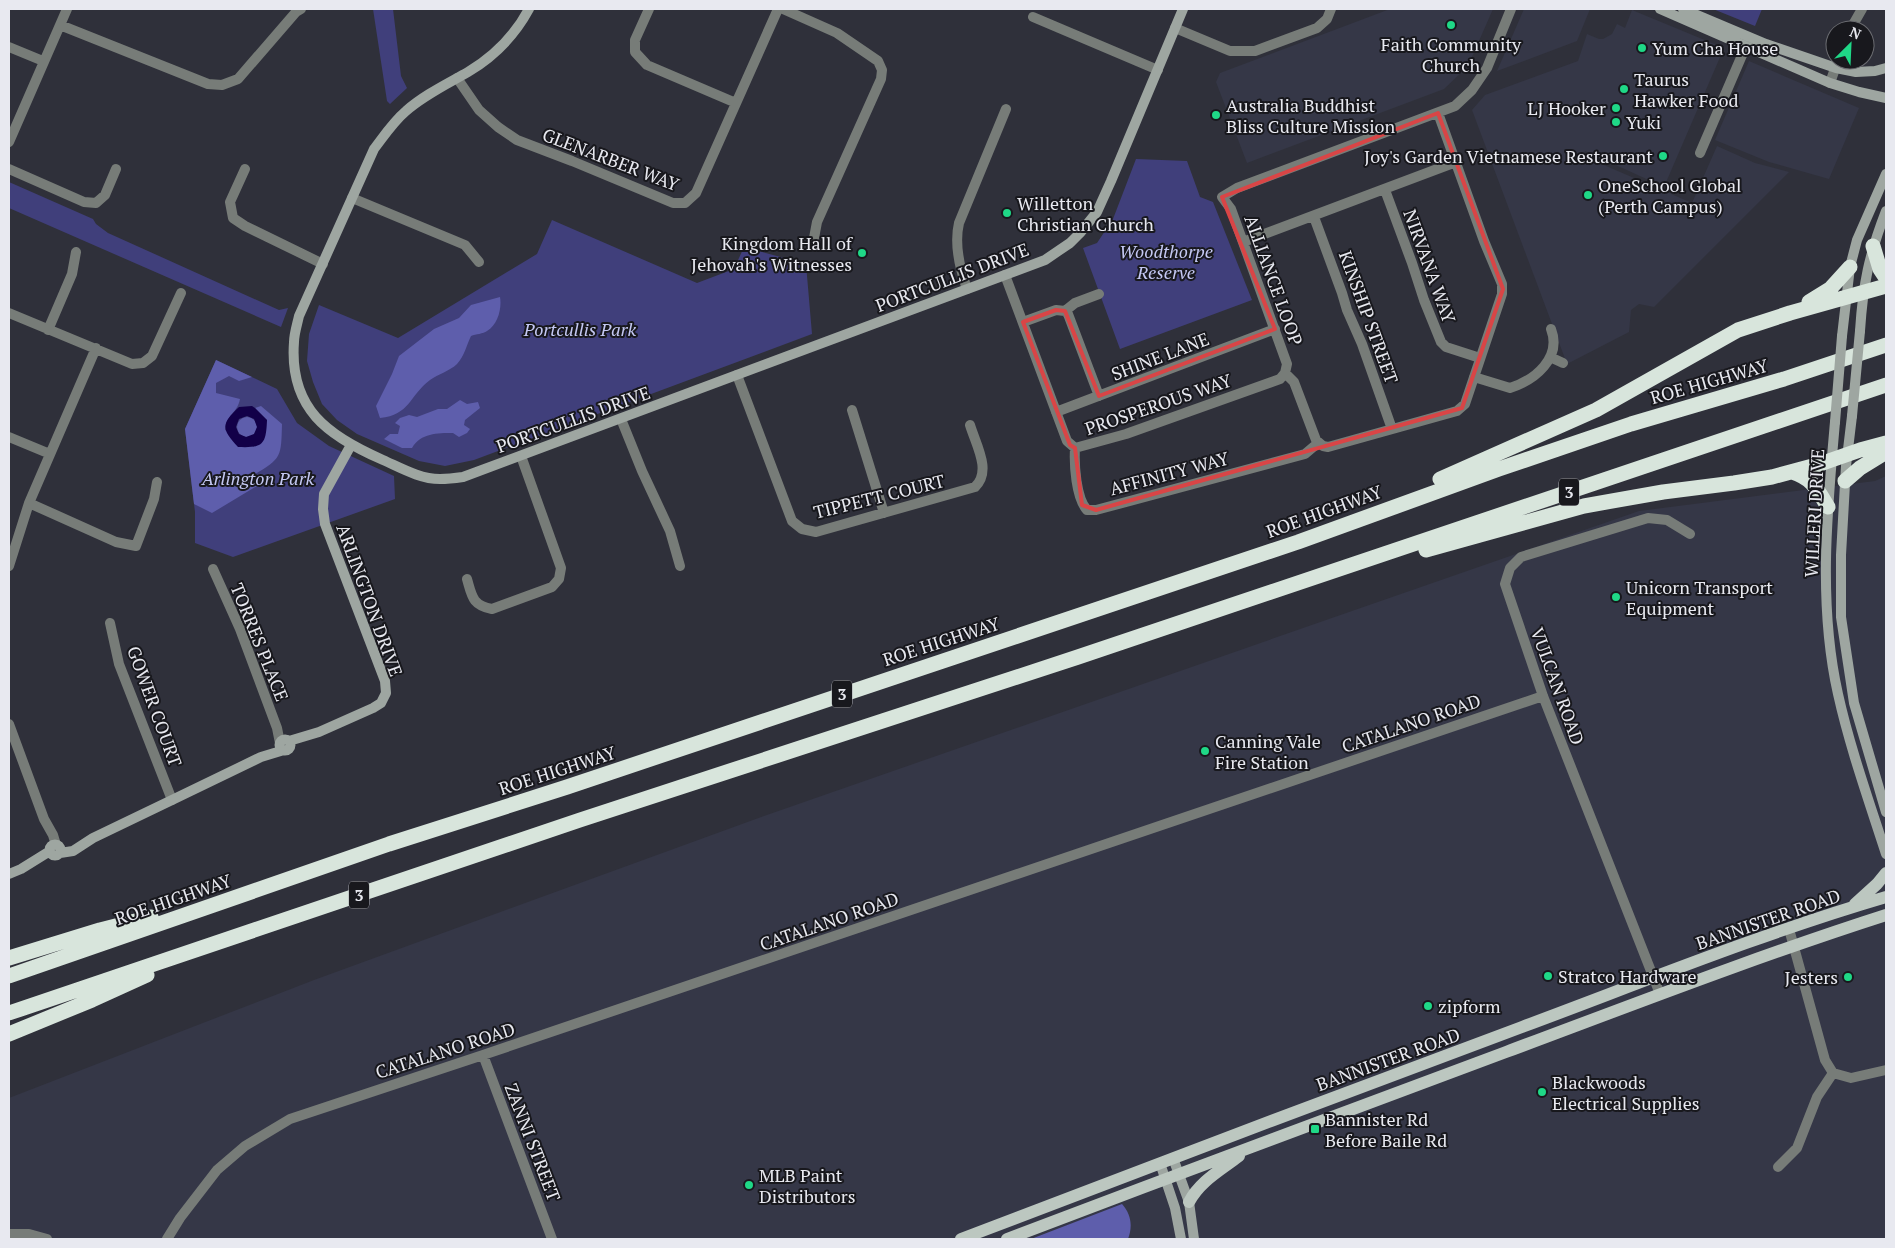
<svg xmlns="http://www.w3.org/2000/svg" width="1895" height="1248" viewBox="0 0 1895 1248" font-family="'PT Serif',serif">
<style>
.built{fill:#353747}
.green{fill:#403f7b}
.forest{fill:#5e5eac}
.water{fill:#120048;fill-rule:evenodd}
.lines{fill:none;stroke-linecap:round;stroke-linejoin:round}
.street{stroke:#777c78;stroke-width:10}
.secondary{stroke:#9ea6a1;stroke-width:10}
.primary{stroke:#bcc7c0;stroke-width:12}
.highway{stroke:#d8e5dc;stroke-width:15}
.secondary-bridge{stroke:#9ea6a1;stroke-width:10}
.marked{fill:none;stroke:#d94546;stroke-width:4;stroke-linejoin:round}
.poi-dot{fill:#1fd887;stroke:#18181d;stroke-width:2}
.labels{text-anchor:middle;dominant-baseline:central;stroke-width:4;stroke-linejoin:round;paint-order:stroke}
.shield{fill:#18181d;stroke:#aaaab1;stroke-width:1}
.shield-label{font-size:16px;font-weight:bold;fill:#e8e9f0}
.poi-label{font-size:18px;fill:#e8e9f0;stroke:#18181d;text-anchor:start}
.street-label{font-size:18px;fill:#e8e9f0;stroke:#18181d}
.park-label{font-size:18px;font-style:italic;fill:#c4c8f3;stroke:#18181d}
</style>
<rect width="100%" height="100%" fill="#2f303a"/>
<path class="built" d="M1390 9H1493L1468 66 1444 89 1247 163 1216 82 1220 73Z
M1524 9H1590L1577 41 1497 71Z
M1632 10 1724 48 1664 187 1585 151 1583 156 1692 203 1717 146 1755 163 1789 172 1654 307 1639 304 1631 310 1629 332 1567 364 1472 110 1485 95 1578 61 1587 34 1599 39H1603L1612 34 1617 24 1625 28Z
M1749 61 1859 108 1829 179 1769 162 1715 140Z
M1886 476V1239H9V1098L314 980 764 816 1639 511 1875 481Z"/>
<path class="green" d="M373 9H393L401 76 407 88 390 104 387 101Z
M1713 9H1762L1755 26Z
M1136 159 1187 161 1200 197 1213 202 1252 300 1120 349 1083 248 1097 243 1113 219Z
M9 182 93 219 96 224 108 233 279 310 288 308 281 327 9 208Z
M552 220 697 283 734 269 744 247 806 264 812 334 474 460 445 466 419 461 357 434 337 420 322 404 313 382 307 361 309 334 319 305 398 338 537 254Z
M216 360 277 389 297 423 329 446 394 476 395 499 233 557 195 543V512L185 429Z"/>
<path class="forest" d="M500 297C502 308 498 325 487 331 483 334 476 334 471 336 467 344 464 357 457 364 450 371 438 374 430 380 409 396 410 415 380 418L376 406 392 374 399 356 434 329 459 318 471 305Z
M216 360 252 377 239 381 229 376 216 383V393L240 399C237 414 227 413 225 430L254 447 267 420 255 408 261 406 282 424C281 458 282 458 252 476L257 486 212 513 194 504 185 429Z
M460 400 467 404 478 402 480 408 465 420 464 425 470 429 467 433 459 437 453 433C437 433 421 433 412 448H402L384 439 390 434H398L400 426 395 423 400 418 409 415 417 417 438 409H447Z
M237 427a10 10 0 1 1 20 0a10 10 0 1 1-20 0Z
M1122 1204C1131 1214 1133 1226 1128 1239H1031Z"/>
<path class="water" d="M252 406 255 408 267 420C266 445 263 448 238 447 221 429 221 424 239 407ZM247 416 254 419 257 427 254 434 246 437 239 434 236 427 239 419Z"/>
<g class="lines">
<path class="street" d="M649 9 635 40V52L647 65 736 103
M783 9 837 33 878 61 882 70 881 79 817 222 814 238
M1033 17 1158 70
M60 25 208 84 222 85 238 79 296 12 301 9
M1175 28 1230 51H1255L1317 28 1327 19 1331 9
M1850 30 1862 9
M9 47 43 61
M457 78 479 110 498 127 517 140 572 161 673 203H685L696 193 778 9
M1830 83 1838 60
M1438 113 1484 241 1502 284V294L1465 404 1457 411 1328 447 1323 446 1316 440 1294 382 1285 373 1287 364 1231 209 1222 197 1237 188 1455 106 1472 90 1487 68 1511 9
M9 142 67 9
M1700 153 1749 39
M9 169 84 202 96 203 105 195 116 169
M245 169 230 202 233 218 245 226 323 264
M1385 190 1412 263 1424 300 1441 342 1446 347 1480 358
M352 198 465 245 479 262
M1314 217 1342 293 1347 310 1362 344 1392 429
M1243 242 1456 162
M1005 275 1067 441 1075 448 1126 434 1280 379 1285 373
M967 289C960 269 954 244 959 223L1006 109
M1065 311 1068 314 1099 396
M9 313 132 364 143 363 152 356 181 293
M1023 322 1056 310 1065 311 1075 303 1099 294
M48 330 72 274 76 252
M1550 357 1563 363
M737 375 792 521 802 529 816 532 975 487C992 471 976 445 970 425
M1474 377 1510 388C1535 380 1562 358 1551 329
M852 410 884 513
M1056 412 1275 329
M621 419 642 471 670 531 680 566
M9 437 50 454
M1075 448C1074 465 1076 498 1087 510H1096L1305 454 1318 443
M29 503 116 542 136 546 154 499 157 482
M9 566 29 503 96 348
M213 569 240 629 277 728 280 743
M467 579C472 596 472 605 492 609L552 587 559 579 561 568 521 456
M110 623 119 664 172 800
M9 724 44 819 53 835 56 845
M1789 929 1825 1060 1833 1073 1851 1078 1886 1070
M1660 994 1543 696 1505 584 1510 568 1521 557 1648 518 1667 520 1690 534
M483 1055 552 1239
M1778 1167 1797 1148 1817 1097 1833 1073
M9 1234H29L47 1239
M167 1239 180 1218 217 1170 245 1146 290 1119 483 1055 1543 696"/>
<path class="secondary" d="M529 9C515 35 493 57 468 72 447 84 424 95 406 111 393 122 384 136 374 149L299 316C297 325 294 334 294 342 289 409 328 436 383 460 401 468 420 479 440 479 447 479 456 478 463 477L1045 260 1070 243 1080 233 1097 212 1111 181 1183 9
M1660 9 1830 83 1859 92 1886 98
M1683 9 1766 44 1836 68 1856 72 1875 71 1886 68
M1860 331C1863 284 1869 255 1886 211
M1842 336 1850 267 1857 240 1886 174
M1852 416 1846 466 1841 555V617L1854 703 1886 812
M1835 422C1827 512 1818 605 1838 694 1850 748 1869 801 1886 854
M279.5 745a5.5 5.5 0 1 1 11 0a5.5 5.5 0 1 1-11 0Z
M289 741 319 732 373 708 381 703 386 693 385 681 325 524 323 509 324 494 351 445
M49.5 850a5.5 5.5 0 1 1 11 0a5.5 5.5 0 1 1-11 0Z
M60 853 73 851 93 838 172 800 261 757 284 750
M9 874 21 869 50 851
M1173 1158 1189 1202 1194 1239
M1160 1163 1175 1208 1181 1239"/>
<path class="primary" d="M1855 904 1877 884 1886 873
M1189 1202C1200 1181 1221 1170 1239 1156
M961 1239C1147 1167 1335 1097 1522 1027 1643 982 1763 933 1886 897
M1007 1239C1173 1176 1339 1114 1506 1052 1632 1005 1758 956 1886 915"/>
<path class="highway" d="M1873 246 1880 269 1886 278
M1809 302 1830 289 1850 267
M1792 472C1813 479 1817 489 1828 507
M1440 479 1596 410 1738 330 1790 313 1886 286
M1845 481 1860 468 1886 452
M1426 550 1584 506 1663 492 1734 483 1772 477 1820 464 1860 450 1886 443
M9 958 100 930 151 917
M9 976 389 844 567 787 1298 542 1499 469 1631 424 1784 379 1886 345
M9 1013 580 820 1078 657 1886 385
M9 1034 92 1000 147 975"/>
<path class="secondary-bridge" d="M1852 416 1860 331
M1835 422 1842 336"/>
</g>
<path class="marked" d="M1438 113 1503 289 1462 408 1096 510 1082 505 1075 448 1070 445 1023 322 1056 310 1065 311 1099 396 1275 329 1222 197Z"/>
<g class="poi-dot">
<circle cx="1451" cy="25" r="5"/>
<circle cx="1642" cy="48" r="5"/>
<circle cx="1624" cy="89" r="5"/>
<circle cx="1616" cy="108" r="5"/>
<circle cx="1216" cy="115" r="5"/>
<circle cx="1616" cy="122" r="5"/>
<circle cx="1663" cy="156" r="5"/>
<circle cx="1588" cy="195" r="5"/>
<circle cx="1007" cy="213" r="5"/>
<circle cx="862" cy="253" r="5"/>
<circle cx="1616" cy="597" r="5"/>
<circle cx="1205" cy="751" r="5"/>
<circle cx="1548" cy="976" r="5"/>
<circle cx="1848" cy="977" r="5"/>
<circle cx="1428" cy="1006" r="5"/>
<circle cx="1542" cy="1092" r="5"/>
<rect x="1310" y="1124" width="10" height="10" rx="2.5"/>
<circle cx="749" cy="1185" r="5"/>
</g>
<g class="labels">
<g class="shield">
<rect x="1559" y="478.5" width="20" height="27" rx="4"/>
<rect x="832" y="680.5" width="20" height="27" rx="4"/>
<rect x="349" y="881.5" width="20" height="27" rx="4"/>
</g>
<g class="shield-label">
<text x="1569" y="492">3</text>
<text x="842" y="694">3</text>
<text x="359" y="895">3</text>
</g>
<g class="poi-label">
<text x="1451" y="44" text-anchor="middle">Faith Community<tspan x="1451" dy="21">Church</tspan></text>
<text x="1652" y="48">Yum Cha House</text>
<text x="1634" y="79">Taurus<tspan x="1634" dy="21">Hawker Food</tspan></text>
<text x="1226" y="105">Australia Buddhist<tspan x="1226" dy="21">Bliss Culture Mission</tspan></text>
<text x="1606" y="108" text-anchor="end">LJ Hooker</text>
<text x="1626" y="122">Yuki</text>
<text x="1653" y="156" text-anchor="end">Joy's Garden Vietnamese Restaurant</text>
<text x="1598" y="185">OneSchool Global<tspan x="1598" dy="21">(Perth Campus)</tspan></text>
<text x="1017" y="203">Willetton<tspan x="1017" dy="21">Christian Church</tspan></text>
<text x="852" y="243" text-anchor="end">Kingdom Hall of<tspan x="852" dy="21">Jehovah's Witnesses</tspan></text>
<text x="1626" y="587">Unicorn Transport<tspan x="1626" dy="21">Equipment</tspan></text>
<text x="1215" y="741">Canning Vale<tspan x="1215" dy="21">Fire Station</tspan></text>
<text x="1558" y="976">Stratco Hardware</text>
<text x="1838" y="977" text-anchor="end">Jesters</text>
<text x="1438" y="1006">zipform</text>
<text x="1552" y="1082">Blackwoods<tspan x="1552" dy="21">Electrical Supplies</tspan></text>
<text x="1325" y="1119">Bannister Rd<tspan x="1325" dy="21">Before Baile Rd</tspan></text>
<text x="759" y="1175">MLB Paint<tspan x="759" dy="21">Distributors</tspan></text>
</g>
<g class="street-label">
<text transform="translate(611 159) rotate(21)">GLENARBER WAY</text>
<text transform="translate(1430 266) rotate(70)">NIRVANA WAY</text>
<text transform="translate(952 277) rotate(-21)">PORTCULLIS DRIVE</text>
<text transform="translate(1274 280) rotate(70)">ALLIANCE LOOP</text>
<text transform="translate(1369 317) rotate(70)">KINSHIP STREET</text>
<text transform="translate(1160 356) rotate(-21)">SHINE LANE</text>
<text transform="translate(1709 381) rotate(-16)">ROE HIGHWAY</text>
<text transform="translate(1158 404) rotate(-19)">PROSPEROUS WAY</text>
<text transform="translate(573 419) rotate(-20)">PORTCULLIS DRIVE</text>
<text transform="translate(1169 473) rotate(-15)">AFFINITY WAY</text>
<text transform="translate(879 496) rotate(-14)">TIPPETT COURT</text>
<text transform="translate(1324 511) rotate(-20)">ROE HIGHWAY</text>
<text transform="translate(1814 513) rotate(-87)">WILLERI DRIVE</text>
<text transform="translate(370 600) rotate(70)">ARLINGTON DRIVE</text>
<text transform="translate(941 641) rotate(-18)">ROE HIGHWAY</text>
<text transform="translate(260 642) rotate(68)">TORRES PLACE</text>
<text transform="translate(1558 686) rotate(70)">VULCAN ROAD</text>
<text transform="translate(155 706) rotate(70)">GOWER COURT</text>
<text transform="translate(1411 723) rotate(-19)">CATALANO ROAD</text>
<text transform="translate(557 770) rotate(-18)">ROE HIGHWAY</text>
<text transform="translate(173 899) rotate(-19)">ROE HIGHWAY</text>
<text transform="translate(1768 919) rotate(-19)">BANNISTER ROAD</text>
<text transform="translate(829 921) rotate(-19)">CATALANO ROAD</text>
<text transform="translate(445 1050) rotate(-18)">CATALANO ROAD</text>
<text transform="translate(1388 1059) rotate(-20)">BANNISTER ROAD</text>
<text transform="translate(533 1142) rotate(69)">ZANNI STREET</text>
</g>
<g class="park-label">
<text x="1166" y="251">Woodthorpe<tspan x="1166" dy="21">Reserve</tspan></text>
<text x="580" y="329">Portcullis Park</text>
<text x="258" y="478">Arlington Park</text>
</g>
</g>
<rect width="1895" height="1248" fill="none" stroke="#e8e9f0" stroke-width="20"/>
<g transform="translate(1850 45) rotate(24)"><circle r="24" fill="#18181d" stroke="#6b6c71"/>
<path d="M0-4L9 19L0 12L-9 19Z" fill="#1fd887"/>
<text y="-8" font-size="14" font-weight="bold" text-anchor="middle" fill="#e8e9f0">N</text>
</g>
</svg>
